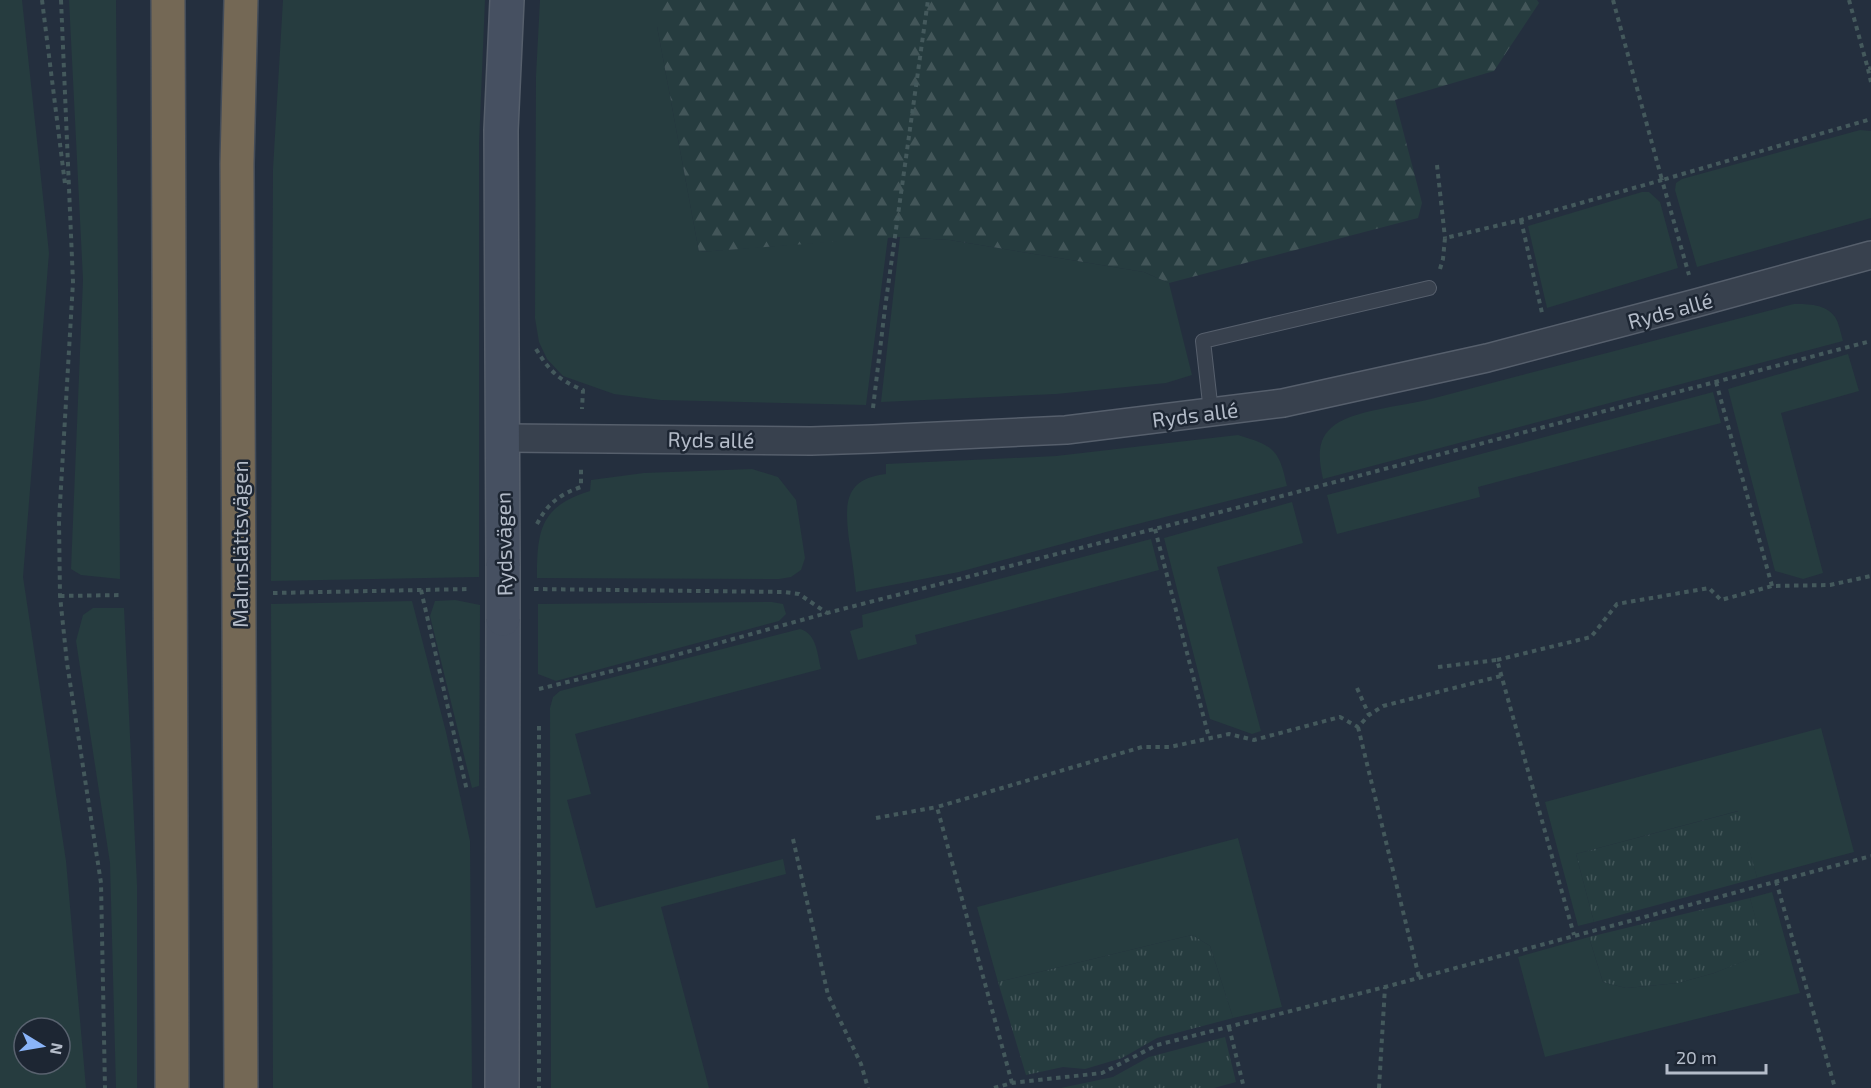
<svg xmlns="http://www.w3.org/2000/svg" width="1871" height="1088" viewBox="0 0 1871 1088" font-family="'Exo 2',sans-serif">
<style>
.green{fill:#263c3f;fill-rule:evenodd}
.forest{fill:url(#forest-firs)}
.park{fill:url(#park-tufts)}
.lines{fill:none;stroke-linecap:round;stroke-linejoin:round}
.lane-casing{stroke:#565f6c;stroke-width:16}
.street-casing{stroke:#565f6c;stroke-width:30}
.secondary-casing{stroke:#565f6c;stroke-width:36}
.highway-casing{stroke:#434c59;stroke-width:36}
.path{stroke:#44595c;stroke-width:4;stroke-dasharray:4.5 4.5;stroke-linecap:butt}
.lane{stroke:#38414e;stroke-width:14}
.street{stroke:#38414e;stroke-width:27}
.secondary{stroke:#465061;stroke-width:33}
.highway{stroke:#746855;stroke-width:33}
.secondary-bridge-casing{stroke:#565f6c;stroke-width:36;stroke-linecap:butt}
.secondary-bridge{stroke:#465061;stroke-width:33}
.labels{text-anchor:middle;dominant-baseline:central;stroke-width:5;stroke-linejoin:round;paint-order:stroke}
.street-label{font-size:21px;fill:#b4bcc9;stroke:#1d2633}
</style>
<defs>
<pattern id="forest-firs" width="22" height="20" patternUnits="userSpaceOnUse" patternTransform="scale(1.5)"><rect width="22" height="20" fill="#263c3f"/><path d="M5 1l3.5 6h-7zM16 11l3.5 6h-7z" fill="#435659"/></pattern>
<pattern id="park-tufts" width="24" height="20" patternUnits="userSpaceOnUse" patternTransform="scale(1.5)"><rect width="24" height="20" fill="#263c3f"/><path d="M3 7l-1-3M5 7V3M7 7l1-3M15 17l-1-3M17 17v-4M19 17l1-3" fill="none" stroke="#435659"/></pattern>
</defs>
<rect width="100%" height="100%" fill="#242f3e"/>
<path class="green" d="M0 0H22L49 253 23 577 66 861 86 1088H0ZM24 1028H60V1064H24Z
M69 0H116L120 579 81 575 71 569 83 280Z
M283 0H485L479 144V577L271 581 273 169Z
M540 0H657V26L699 252 888 237 866 405 661 400 614 394 563 376 547 359 539 342 535 318 536 76Z
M1860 130 1871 131V218L1697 267 1675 190 1676 183 1682 179Z
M1642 192H1649L1660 202 1678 268 1547 308 1528 226Z
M900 237 950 240 1144 272 1169 283 1192 375 1166 383 1056 394 881 402Z
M1794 304C1808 304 1826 304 1835 317 1839 323 1841 334 1843 341L1323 479C1319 461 1316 441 1331 428 1350 410 1404 406 1431 399 1552 367 1673 336 1794 304Z
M1848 354 1859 391 1781 413 1823 573 1803 579 1775 571 1728 389Z
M1713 392 1721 423 1478 487 1480 497 1337 534 1327 495Z
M1238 435C1274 446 1279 449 1287 486L1106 532 959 572 856 592C854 574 852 557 849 540 845 505 843 479 886 474V464L1056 456Z
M752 469 778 477 796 500 805 558 801 570 791 577 779 579 537 578C537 531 540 506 590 491L591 480 644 473Z
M1292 502 1303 543 1217 567 1261 731 1252 734 1210 719 1164 538Z
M1151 539 1159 570 915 635 917 644 858 660 850 631 863 627 862 615Z
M455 600 480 605 479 786 472 788 430 616 435 601Z
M412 601 446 732 470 841 472 1088H273L271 604Z
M772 602 783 604 786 614 779 621 556 681 538 674V604Z
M93 608H124L137 885V1088H116L110 863 76 641 83 615Z
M800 629C817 634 817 653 821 669L575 734 591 794 567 800 596 908 783 859 786 874 661 907 709 1088H551L550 708 553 697 560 691Z
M1821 728 1854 852 1757 878 1738 811 1576 854 1594 922 1578 926 1545 802Z
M1238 838 1282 1007 1233 1018 1210 946 1192 935 998 982 977 907Z
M1772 892 1800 993 1545 1057 1518 957 1589 937 1603 982 1626 988 1678 983 1714 973 1764 953 1750 898Z"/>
<path class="forest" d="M657 0H1537L1539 3 1494 71 1395 100 1422 203 1418 218 1169 283 1144 272 950 240 900 237 699 252 657 26Z"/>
<path class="park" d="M1739 811 1757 878 1594 922 1576 854Z
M1750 898 1765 953 1714 973 1678 983 1626 988 1603 982 1589 937Z
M1192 935 1210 946 1233 1018 1157 1038 1122 1058 1085 1069 1063 1067 1026 1075 998 982Z
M1225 1037 1236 1082 1214 1088H1061L1113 1077 1149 1057Z"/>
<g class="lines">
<g class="lane-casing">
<path id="lane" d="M1211 412 1203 341 1429 288"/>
</g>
<g class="street-casing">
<path id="street" d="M502 438 811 441 873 439 1066 430 1211 412 1283 403 1487 358 1696 303 1871 255"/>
</g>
<g class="secondary-casing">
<path id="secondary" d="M503 566 501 130 507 0
M502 1088 503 619"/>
</g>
<g class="highway-casing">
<path id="highway" d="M168 0 172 1088
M241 0 237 164 241 1088"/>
</g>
<path class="path" d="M42 0 65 184
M61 0 73 282 59 521 60 596 67 663 101 883 105 1088
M1613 0 1662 180 1871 119
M1849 0 1868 69 1871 68
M1868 69 1871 82
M1437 165 1445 238
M1521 220 1542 313
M1440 269 1443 259 1445 238 1521 220 1662 180 1689 275
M536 349C550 372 559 380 583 390L582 409
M1716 382 1772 586
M873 408 885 308 928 0
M537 524C547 504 560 494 581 487V467
M1155 529 1209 738
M534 589 784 592 799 594 827 613
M421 590 467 791
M273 593 470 589
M60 596 122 595
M1497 660 1591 637 1617 604 1709 588 1721 600 1772 586 1830 585 1871 576
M1438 667 1497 660 1574 935
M1357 688 1369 715
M539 689 665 658 827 613 1240 507 1871 341
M539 726V1088
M1358 727 1419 977
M876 818 937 807
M793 839 828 995 861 1064 868 1088
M1776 881 1835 1088
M1229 1027 1244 1088
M1012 1083 937 807 1142 747H1170L1229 734 1254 740 1340 717 1358 727 1369 715 1383 706 1501 676
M994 1088 1012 1083 1102 1073 1157 1045 1385 987 1871 856
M1379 1088 1385 987"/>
<use href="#lane" class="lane"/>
<use href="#street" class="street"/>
<use href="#secondary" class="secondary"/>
<use href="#highway" class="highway"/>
<g class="secondary-bridge-casing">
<path id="secondary-bridge" d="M503 566V619"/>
</g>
<use href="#secondary-bridge" class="secondary-bridge"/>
</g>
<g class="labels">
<g class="street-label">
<text transform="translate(1670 310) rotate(-15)">Ryds allé</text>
<text transform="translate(1195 414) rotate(-7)">Ryds allé</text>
<text transform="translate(711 439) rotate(1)">Ryds allé</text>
<text transform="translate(239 544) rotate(-90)">Malmslättsvägen</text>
<text transform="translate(503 544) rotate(-91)">Rydsvägen</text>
</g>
</g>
<g transform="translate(42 1046) rotate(101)"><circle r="28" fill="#1d2633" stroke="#59626f" stroke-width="1.5"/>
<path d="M0-4.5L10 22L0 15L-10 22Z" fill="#8ab4f8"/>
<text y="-9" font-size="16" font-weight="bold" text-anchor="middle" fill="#b4bcc9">N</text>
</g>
<path d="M1667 1064v9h99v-9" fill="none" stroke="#b4bcc9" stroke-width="3"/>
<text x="1676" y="1064" font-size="18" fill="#b4bcc9" stroke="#1d2633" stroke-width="4.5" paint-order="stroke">20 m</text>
</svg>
